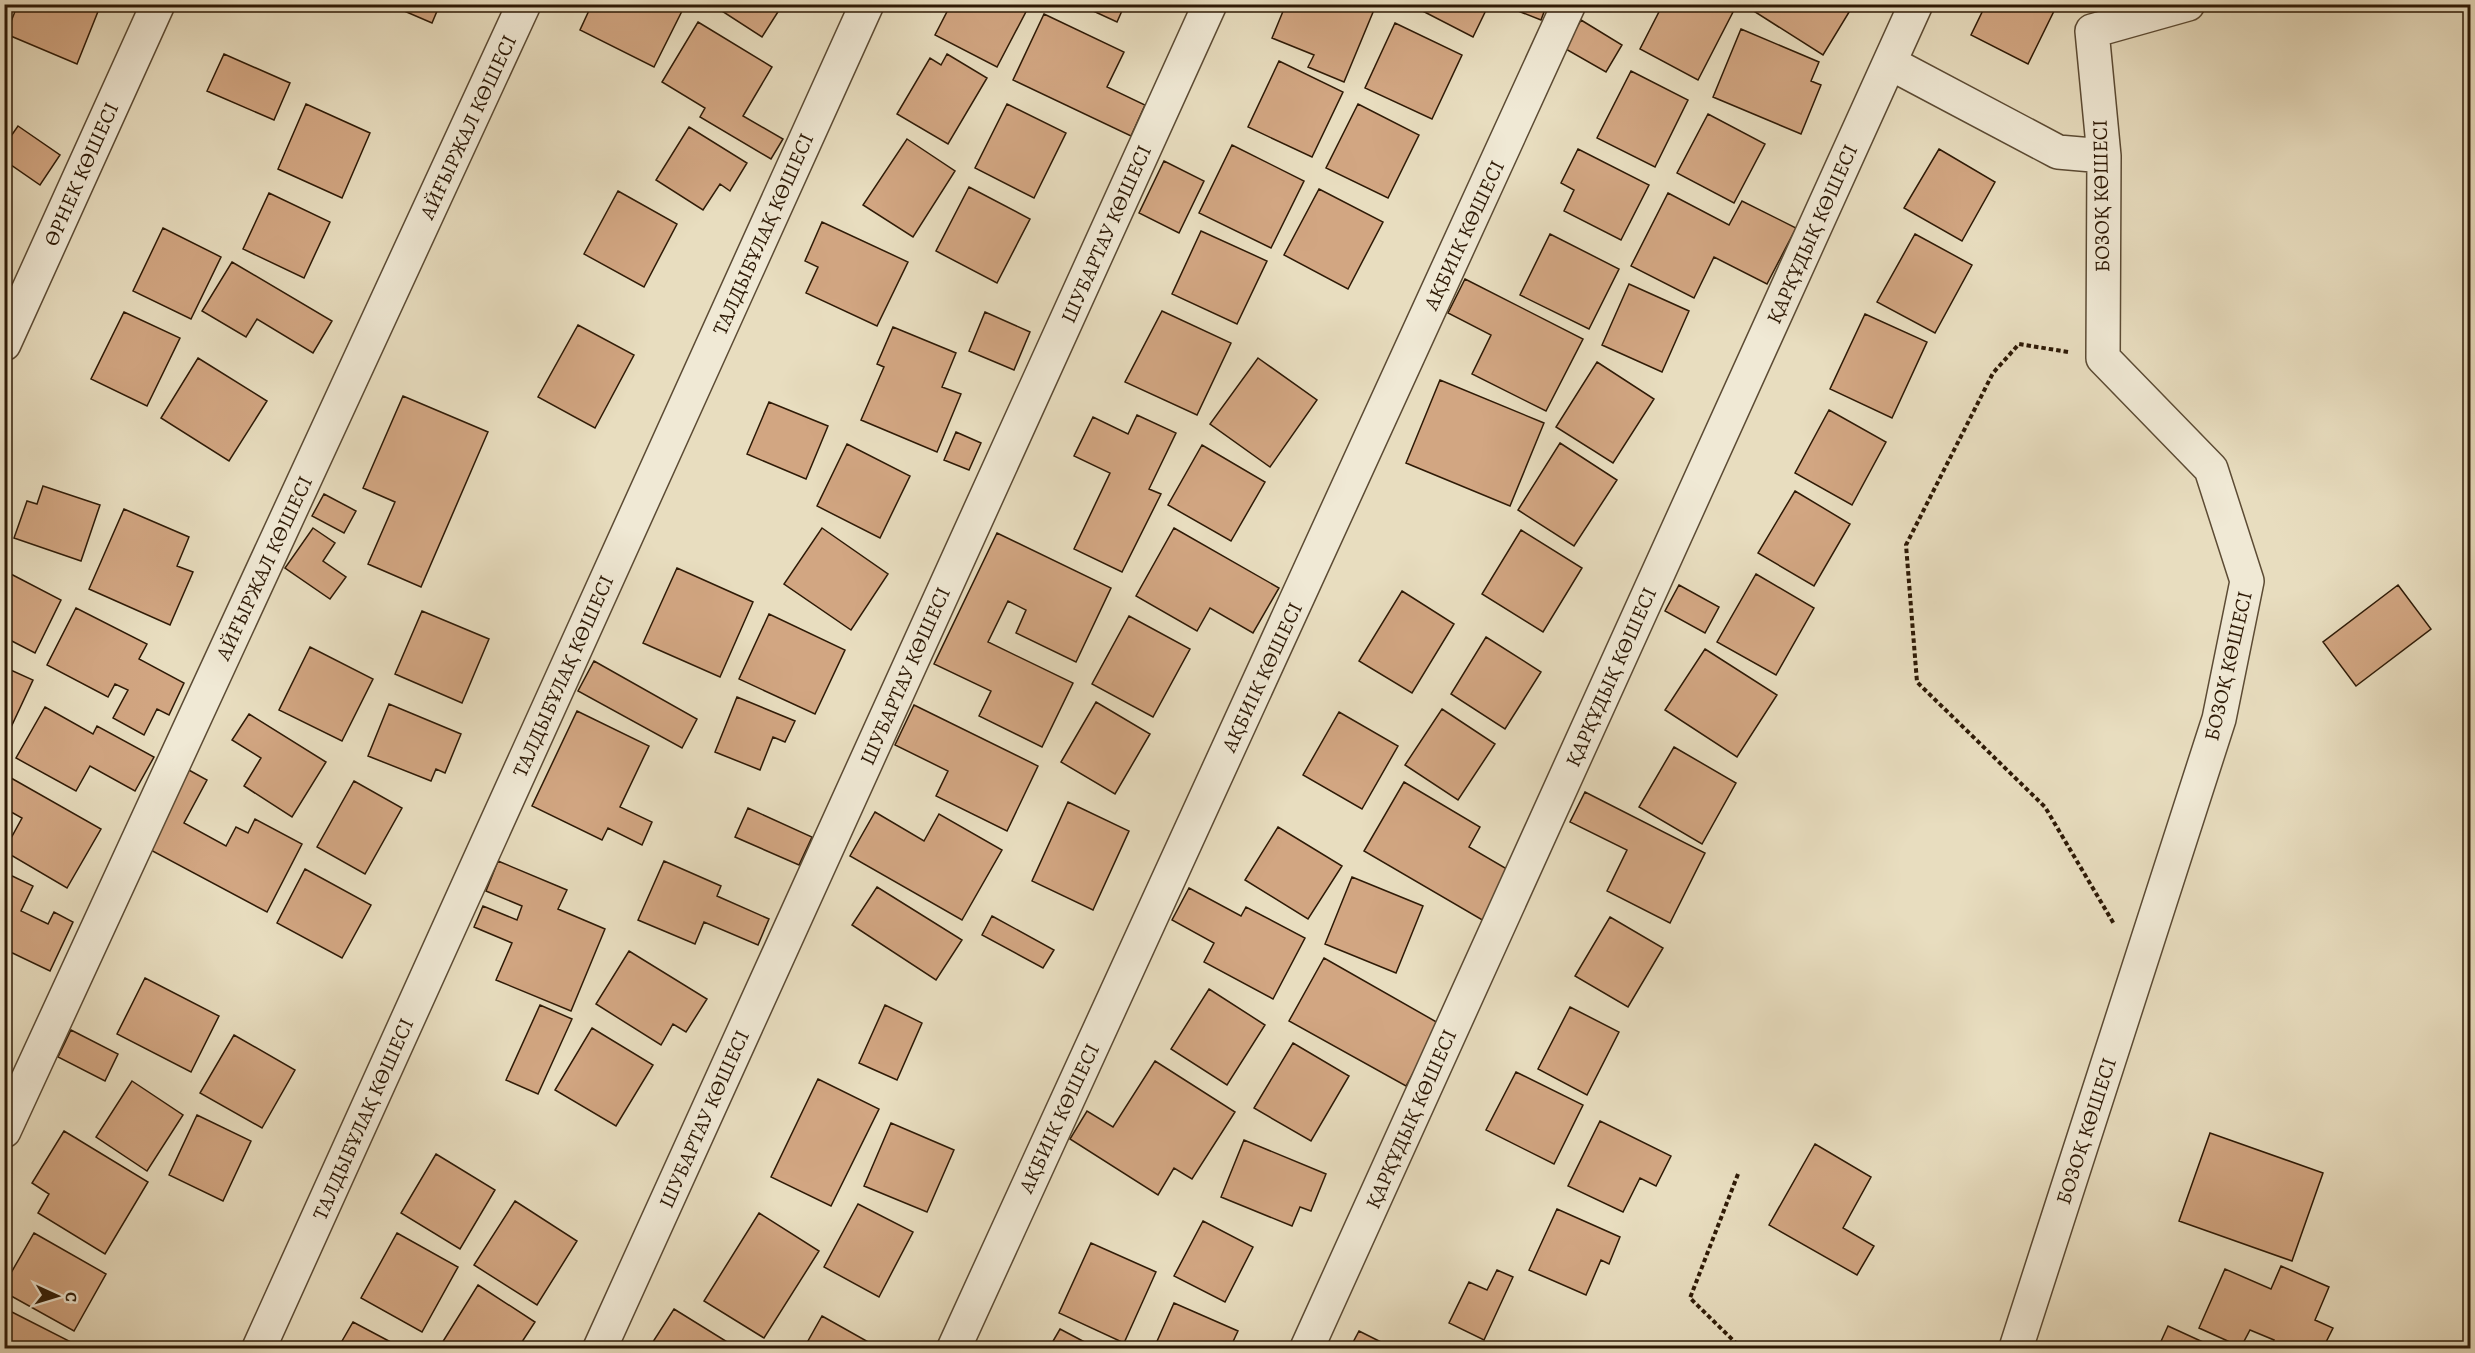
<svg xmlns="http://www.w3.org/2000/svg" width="2475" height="1353" viewBox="0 0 2475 1353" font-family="Alegreya,serif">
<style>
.building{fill:#d2a682;stroke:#2e1a06;stroke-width:1.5}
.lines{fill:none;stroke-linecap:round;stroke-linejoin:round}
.minor-casing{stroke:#5c4b34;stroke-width:36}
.path{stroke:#2e1a06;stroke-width:4;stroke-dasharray:4.5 3;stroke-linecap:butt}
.minor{stroke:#f0e9d5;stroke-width:33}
.labels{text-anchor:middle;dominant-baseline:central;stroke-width:4.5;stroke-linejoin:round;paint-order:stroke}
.street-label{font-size:21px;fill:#2e1a06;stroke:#f0e9d5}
</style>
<rect width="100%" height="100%" fill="#e8ddbf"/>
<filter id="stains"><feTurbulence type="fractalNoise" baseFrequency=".00333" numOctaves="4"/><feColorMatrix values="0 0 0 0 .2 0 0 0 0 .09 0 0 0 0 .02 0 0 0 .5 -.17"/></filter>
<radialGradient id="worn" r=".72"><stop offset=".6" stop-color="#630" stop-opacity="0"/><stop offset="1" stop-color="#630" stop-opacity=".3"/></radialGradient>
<path class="building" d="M18 4H101L77 64 6 34Z
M388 4H440L432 23Z
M592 4H669L682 11 654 67 580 30Z
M711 4H783L762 37Z
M951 4 1029 6 997 67 935 35Z
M1078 4H1125L1117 22Z
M1286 4 1376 5 1344 82 1308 67 1314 55 1272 38Z
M1409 4H1489L1473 37Z
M1508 4H1547L1541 20 1508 7Z
M1663 4H1719L1733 12 1698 80 1640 49Z
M1755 4H1854L1823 55 1752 10Z
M1986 4H2040L2054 11 2028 64 1971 35Z
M1044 14 1124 52 1107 87 1145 105 1131 136 1013 80Z
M1581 20 1622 45 1606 72 1564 48Z
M698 22 772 67 743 116 783 139 771 159 700 117 705 108 662 82Z
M1395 23 1462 55 1432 119 1365 88Z
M1741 29 1819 62 1811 81 1821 85 1801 134 1713 97Z
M224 54 290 83 274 120 207 91Z
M947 54 987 78 948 144 897 114 930 58 941 65Z
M1279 61 1343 92 1312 157 1248 127Z
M1631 71 1688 100 1655 167 1597 138Z
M306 104 370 133 342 198 278 169Z
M1007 104 1066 133 1034 198 975 168Z
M1358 104 1419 135 1388 198 1326 168Z
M1708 114 1765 144 1734 203 1677 173Z
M18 126 60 155 40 185 4 160V146Z
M689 127 747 163 730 191 720 184 703 210 656 180Z
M907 139 955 171 913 237 863 205Z
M1232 145 1304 181 1271 248 1199 213Z
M1578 149 1649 185 1621 240 1564 211 1574 190 1561 183Z
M1939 149 1995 182 1962 241 1904 208Z
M1164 161 1204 181 1179 233 1139 213Z
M969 187 1030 219 997 283 936 251Z
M1319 189 1383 222 1348 289 1284 255Z
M618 191 677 224 644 287 584 254Z
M269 193 330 222 304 278 243 249Z
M1668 193 1729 225 1742 201 1796 228 1767 284 1714 257 1694 298 1631 266Z
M822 222 908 262 877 326 806 293 818 267 805 261Z
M163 228 221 257 191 319 133 291Z
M1201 231 1267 261 1237 324 1172 294Z
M1550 234 1619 269 1589 329 1520 295Z
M1915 234 1972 265 1935 333 1877 302Z
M232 262 332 321 313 353 257 319 246 337 202 311Z
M1465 279 1583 339 1546 411 1472 374 1491 335 1448 313Z
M1629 284 1689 311 1662 372 1602 345Z
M1162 311 1231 343 1197 415 1125 382Z
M124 312 180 338 147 406 91 379Z
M985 312 1030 332 1014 370 969 351Z
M1865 314 1927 342 1892 418 1830 389Z
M578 325 634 355 595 428 538 397Z
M893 327 956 353 942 387 961 394 937 452 861 420 884 367 877 364Z
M198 358 267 401 229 461 161 418Z
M1258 358 1317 400 1270 467 1210 424Z
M1597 362 1654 399 1613 463 1556 427Z
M1440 380 1544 423 1510 506 1406 463Z
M403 396 488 432 421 587 368 564 395 502 363 488Z
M769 402 828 426 806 479 747 454Z
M1829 410 1886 442 1852 505 1795 473Z
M1137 415 1176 433 1149 489 1161 494 1122 572 1074 549 1110 473 1074 456 1093 417 1128 434Z
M956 432 981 443 969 470 944 460Z
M1560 443 1617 480 1574 546 1518 510Z
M847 444 910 476 880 538 817 506Z
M1202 445 1265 482 1231 541 1168 505Z
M43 486 100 505 81 561 14 538 27 501 37 504Z
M1795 491 1850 524 1814 586 1758 553Z
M324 494 356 511 344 533 312 516Z
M124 509 189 537 177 566 193 572 170 625 89 589Z
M313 528 335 543 323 561 346 577 330 599 285 568Z
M822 528 888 574 851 630 784 584Z
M1174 528 1279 588 1253 633 1210 608 1197 631 1136 596Z
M1521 530 1582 568 1543 632 1482 594Z
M997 533 1111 588 1076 662 1016 633 1026 610 1008 601 988 642 1073 683 1042 747 979 716 991 691 934 664Z
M677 568 753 602 720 677 643 643Z
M7 572 61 600 35 653 4 637V576Z
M1756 574 1814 608 1776 675 1717 642Z
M1679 585 1719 607 1705 633 1665 611Z
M2398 585 2431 629 2356 686 2323 642Z
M1402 591 1454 624 1412 693 1359 661Z
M76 608 147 644 139 659 184 683 169 715 157 709 144 735 113 718 128 690 115 684 108 697 47 665Z
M422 611 489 639 462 703 395 674Z
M769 614 845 650 815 714 739 679Z
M1129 616 1190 649 1153 717 1092 684Z
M1486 637 1541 672 1505 729 1451 694Z
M310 647 373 679 342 741 279 710Z
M1705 649 1777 695 1737 757 1665 710Z
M594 661 697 719 682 748 578 691Z
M4 667 33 680 5 740H4Z
M737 697 795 721 785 742 773 737 760 770 715 752Z
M1096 702 1150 734 1115 794 1061 762Z
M389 704 461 734 445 773 436 769 431 781 368 756Z
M914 705 1038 766 1007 831 936 796 948 771 895 745Z
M45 707 93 734 97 726 154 757 135 791 90 766 76 791 16 758Z
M1442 709 1495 744 1458 800 1405 765Z
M577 711 649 746 620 807 652 822 642 845 608 828 602 840 532 806Z
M1339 712 1398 746 1362 809 1303 775Z
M249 714 326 762 292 817 244 786 261 758 232 740Z
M1674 747 1736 783 1702 844 1639 807Z
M187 769 207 780 184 823 226 846 236 827 248 833 255 819 302 844 267 912 145 847Z
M4 774 101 829 67 888 4 851 22 818 4 808Z
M354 781 402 808 365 874 317 847Z
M1404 782 1480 827 1469 847 1512 872 1484 921 1364 851Z
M1585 792 1705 853 1670 923 1607 891 1627 850 1570 822Z
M1068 802 1129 831 1093 910 1032 881Z
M748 808 812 837 799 865 735 837Z
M875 812 924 841 939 814 1002 850 962 920 850 856Z
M1278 827 1342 866 1308 919 1245 880Z
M498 861 567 890 558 909 605 929 571 1011 496 980 512 943 474 927 483 906 517 920 522 906 486 891Z
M664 861 721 886 717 896 769 919 758 945 704 922 695 944 638 920Z
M305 869 371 905 342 958 277 923Z
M4 872 33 886 21 911 48 924 54 912 73 922 50 971 4 949Z
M1352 877 1423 906 1396 973 1325 944Z
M877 887 962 940 936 980 852 925Z
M1189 888 1241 916 1246 907 1305 938 1273 999 1204 962 1214 943 1172 920Z
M992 916 1054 950 1043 968 982 935Z
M1610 917 1663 948 1628 1007 1575 976Z
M629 951 707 999 686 1032 673 1024 661 1045 596 1004Z
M1324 958 1440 1024 1406 1086 1289 1021Z
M145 978 219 1016 191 1072 117 1034Z
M1209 989 1265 1025 1227 1085 1171 1049Z
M540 1005 572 1019 538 1094 506 1080Z
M885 1005 922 1023 897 1080 859 1063Z
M1570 1007 1619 1032 1587 1095 1538 1069Z
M592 1028 653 1065 616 1126 555 1090Z
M71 1030 118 1054 105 1081 58 1057Z
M234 1035 295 1070 262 1128 200 1093Z
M1293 1043 1349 1076 1311 1141 1254 1108Z
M1155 1061 1235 1112 1192 1179 1174 1168 1158 1195 1070 1139 1087 1111 1113 1127Z
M1516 1072 1583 1105 1554 1164 1486 1130Z
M818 1079 879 1109 831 1206 771 1177Z
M132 1081 183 1115 147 1171 96 1137Z
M197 1115 251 1141 223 1201 169 1175Z
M1600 1121 1671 1156 1656 1186 1640 1178 1623 1212 1568 1186Z
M891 1123 954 1150 927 1212 864 1186Z
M64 1131 148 1182 105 1254 38 1213 49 1194 32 1183Z
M2210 1133 2323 1173 2292 1261 2179 1221Z
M1244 1140 1326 1174 1311 1211 1300 1207 1292 1226 1221 1197Z
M1815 1144 1871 1177 1843 1228 1874 1246 1857 1275 1769 1225Z
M436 1154 495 1190 460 1249 401 1213Z
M515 1201 577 1241 537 1305 474 1265Z
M858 1204 913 1232 879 1297 824 1267Z
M1557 1209 1620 1237 1609 1264 1601 1260 1586 1295 1529 1270Z
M759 1213 819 1251 764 1338 704 1301Z
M1203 1221 1253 1247 1225 1302 1174 1276Z
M34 1233 106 1274 74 1331 4 1292V1285Z
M397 1233 458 1267 422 1332 361 1298Z
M1091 1243 1156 1272 1124 1343 1059 1313Z
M2281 1266 2329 1287 2315 1320 2333 1328 2323 1348H2270L2274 1340 2250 1330 2241 1347 2199 1328 2225 1269 2271 1289Z
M1497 1270 1513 1277 1484 1340 1449 1323 1469 1282 1487 1290Z
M478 1285 535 1322 518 1348H451L442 1343Z
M1174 1303 1238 1331 1230 1348H1154Z
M4 1308 71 1342 68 1348H4Z
M674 1309 737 1348H649Z
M822 1316 879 1348H804Z
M353 1322 402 1348H338Z
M2168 1326 2216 1348H2158Z
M1060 1329 1096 1348H1049Z
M1359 1331 1393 1348H1350Z"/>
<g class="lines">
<g class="minor-casing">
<path id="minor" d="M1890 63 2058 152 2104 156
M4 344 158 4
M4 1131 524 4
M259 1348 867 4
M600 1348 1210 4
M954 1348 1569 4
M1307 1348 1916 4
M2016 1348 2219 719 2247 581 2211 469 2103 358 2104 156 2092 31 2188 4"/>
</g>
<path class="path" d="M2068 352 2019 344 1993 373 1906 545 1917 682 2045 807 2114 924
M1738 1174 1690 1298 1741 1348"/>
<use href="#minor" class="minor"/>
</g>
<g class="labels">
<g class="street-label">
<text transform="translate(468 127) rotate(-65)">АЙҒЫРЖАЛ КӨШЕСІ</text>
<text transform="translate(81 174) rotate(-66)">ӨРНЕК КӨШЕСІ</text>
<text transform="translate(2101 196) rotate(-91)">БОЗОҚ КӨШЕСІ</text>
<text transform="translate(763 234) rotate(-66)">ТАЛДЫБҰЛАҚ КӨШЕСІ</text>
<text transform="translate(1106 234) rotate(-66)">ШУБАРТАУ КӨШЕСІ</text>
<text transform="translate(1812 234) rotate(-66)">ҚАРҚҰДЫҚ КӨШЕСІ</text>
<text transform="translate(1464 235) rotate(-65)">АҚБИІК КӨШЕСІ</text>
<text transform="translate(264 568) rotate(-65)">АЙҒЫРЖАЛ КӨШЕСІ</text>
<text transform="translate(2228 666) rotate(-77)">БОЗОҚ КӨШЕСІ</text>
<text transform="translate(563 676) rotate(-66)">ТАЛДЫБҰЛАҚ КӨШЕСІ</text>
<text transform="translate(905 676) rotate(-66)">ШУБАРТАУ КӨШЕСІ</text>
<text transform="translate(1262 677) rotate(-65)">АҚБИІК КӨШЕСІ</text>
<text transform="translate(1611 677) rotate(-66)">ҚАРҚҰДЫҚ КӨШЕСІ</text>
<text transform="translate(1059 1118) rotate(-65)">АҚБИІК КӨШЕСІ</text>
<text transform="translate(363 1119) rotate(-66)">ТАЛДЫБҰЛАҚ КӨШЕСІ</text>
<text transform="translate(704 1119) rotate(-66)">ШУБАРТАУ КӨШЕСІ</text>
<text transform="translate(1411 1119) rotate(-66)">ҚАРҚҰДЫҚ КӨШЕСІ</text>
<text transform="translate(2086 1131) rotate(-72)">БОЗОҚ КӨШЕСІ</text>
</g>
</g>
<rect width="2475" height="1353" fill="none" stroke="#e8ddbf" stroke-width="24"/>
<rect x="6" y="6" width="2463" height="1341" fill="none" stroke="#2e1a06" stroke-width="3"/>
<rect x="12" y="12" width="2451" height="1329" fill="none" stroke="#2e1a06" stroke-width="1.5"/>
<g transform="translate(57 1296) rotate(94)" stroke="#f0e9d5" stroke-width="4.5" paint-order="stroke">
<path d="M0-4.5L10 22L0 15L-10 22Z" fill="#2e1a06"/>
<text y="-9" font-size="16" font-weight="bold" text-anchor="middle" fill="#2e1a06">С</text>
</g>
<rect width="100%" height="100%" filter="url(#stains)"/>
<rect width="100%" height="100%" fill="url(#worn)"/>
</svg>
